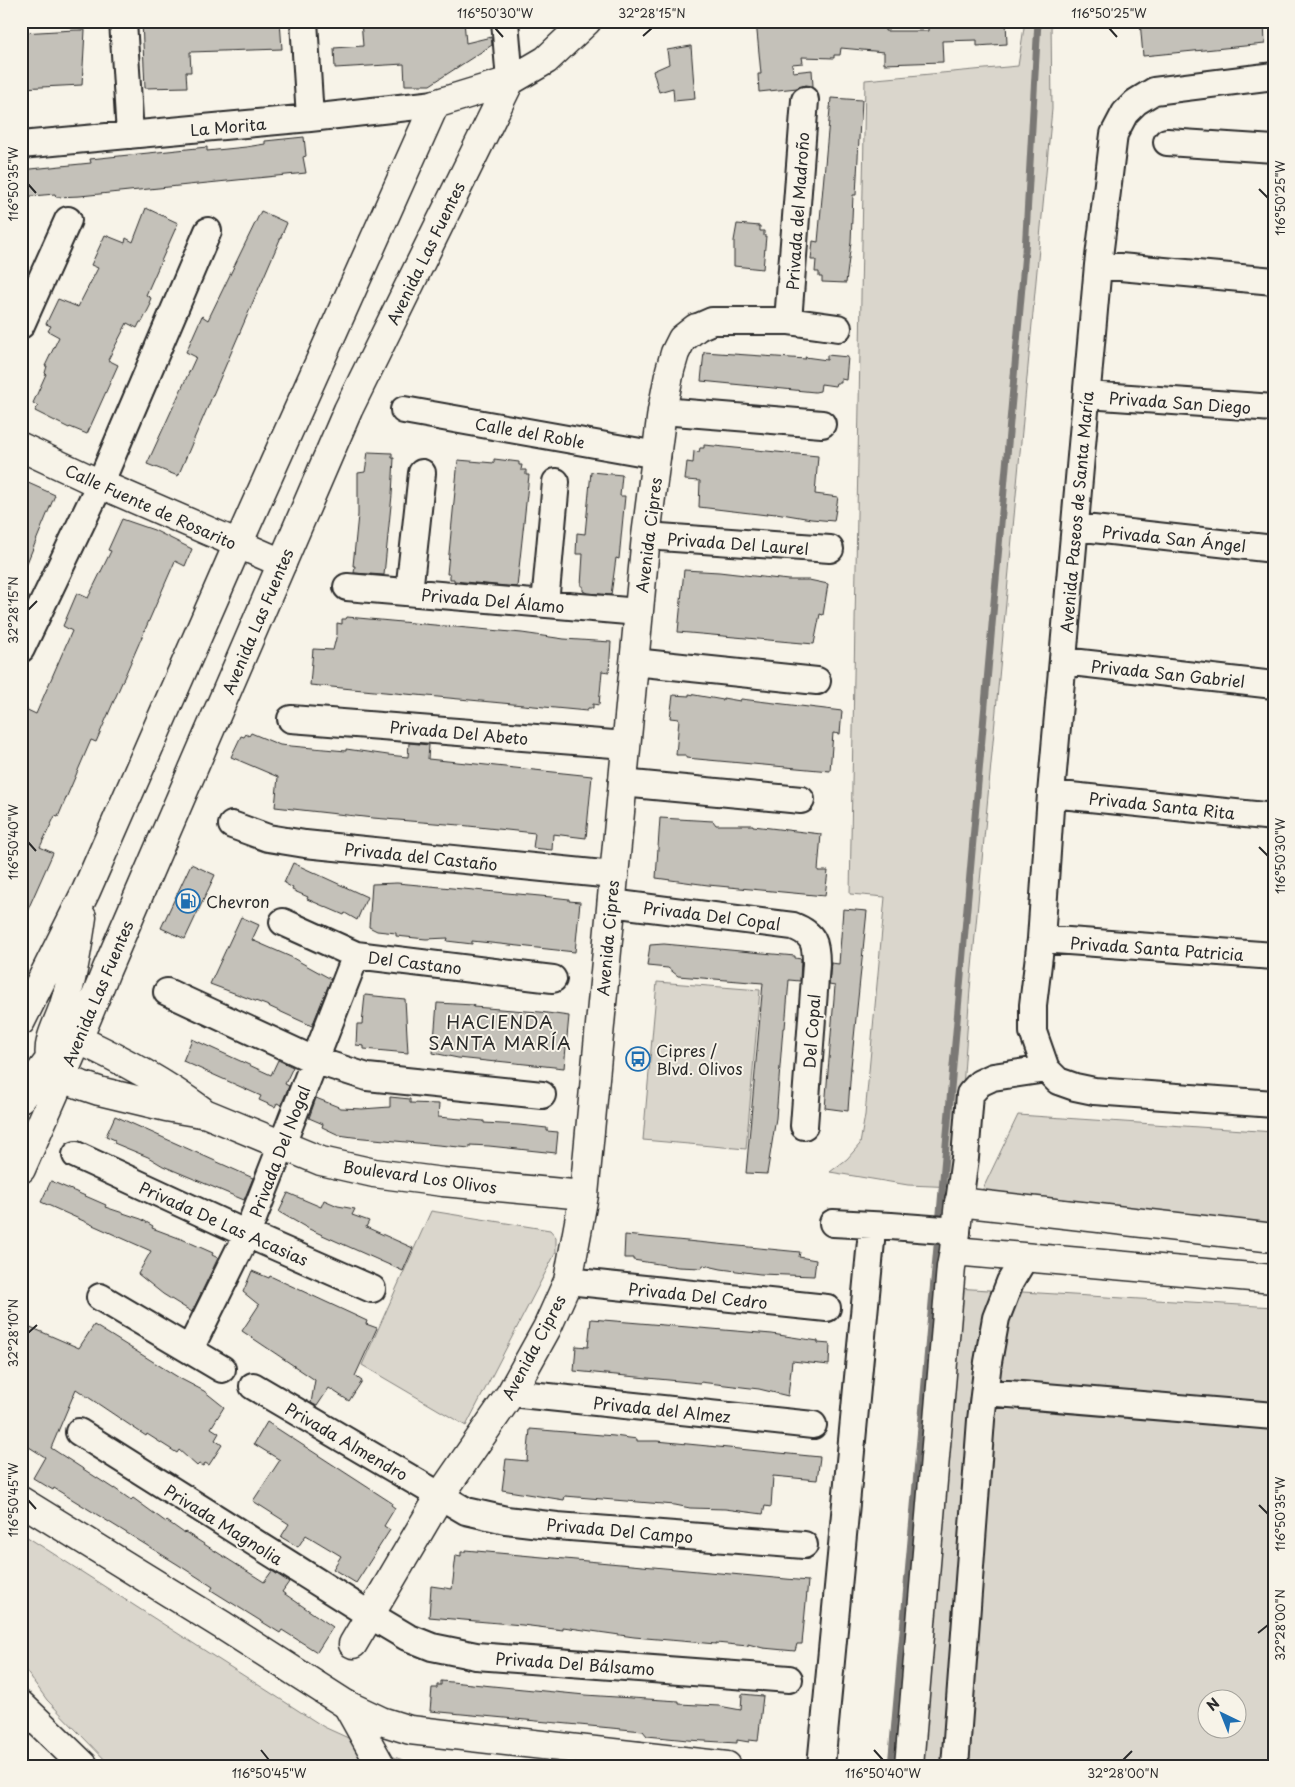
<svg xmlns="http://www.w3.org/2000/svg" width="1295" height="1787" viewBox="0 0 1295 1787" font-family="'Playpen Sans',sans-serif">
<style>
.green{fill:#dad6cc;stroke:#82807c;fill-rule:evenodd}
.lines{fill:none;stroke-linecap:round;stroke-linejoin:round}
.stream{stroke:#7a7874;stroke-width:7}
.building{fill:#c4c1b9;stroke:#2b2b2b}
.minor-casing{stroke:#2b2b2b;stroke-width:30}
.tertiary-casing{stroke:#2b2b2b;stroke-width:31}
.secondary-casing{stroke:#2b2b2b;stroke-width:31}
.primary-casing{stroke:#2b2b2b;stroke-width:31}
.trunk-casing{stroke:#2b2b2b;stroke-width:31}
.minor{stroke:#f7f3e8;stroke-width:26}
.tertiary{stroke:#f7f3e8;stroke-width:28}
.secondary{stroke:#f7f3e8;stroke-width:28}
.primary{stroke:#f7f3e8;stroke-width:28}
.trunk{stroke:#f7f3e8;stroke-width:28}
.ticks{fill:none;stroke:#2b2b2b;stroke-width:2}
.labels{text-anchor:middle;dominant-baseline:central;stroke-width:4;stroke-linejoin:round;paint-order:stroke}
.street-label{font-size:16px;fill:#2b2b2b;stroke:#f7f3e8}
.poi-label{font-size:16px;fill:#2b2b2b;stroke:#f7f3e8;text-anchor:start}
.neighbourhood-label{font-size:18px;letter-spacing:1px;fill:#2b2b2b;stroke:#f7f3e8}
.neatline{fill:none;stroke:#2b2b2b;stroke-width:2}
.ticks-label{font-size:12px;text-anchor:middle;fill:#2b2b2b}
</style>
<rect width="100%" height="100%" fill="#f7f3e8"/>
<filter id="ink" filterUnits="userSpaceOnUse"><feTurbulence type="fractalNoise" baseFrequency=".02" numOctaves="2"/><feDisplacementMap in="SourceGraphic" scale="10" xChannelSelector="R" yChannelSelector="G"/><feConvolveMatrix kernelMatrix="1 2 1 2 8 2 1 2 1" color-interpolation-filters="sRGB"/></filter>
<g filter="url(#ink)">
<path class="green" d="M1025 21H1051L1052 109 970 989 956 1187 908 1185 830 1172 847 1159 860 1144 865 1115 885 897 850 894 865 80 1018 66Z
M657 982 760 990 746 1149 643 1140Z
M1018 1115 1274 1132V1230L978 1199Z
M431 1211 550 1230 556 1237V1252L466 1426 362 1365Z
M955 1288 1274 1307V1766H947L913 1757ZM1208 1700H1238V1730H1208Z
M21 1533 324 1727 379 1752 421 1766H111L47 1700 21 1664Z"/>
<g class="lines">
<path class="stream" d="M939 1224 1025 252 1038 21
M891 1766 938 1235"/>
</g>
<path class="building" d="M142 21H280L282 49 190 52 191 72H186L187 87 145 88Z
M361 21H464L466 43 491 37 492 45 430 85H405L404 64 335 68 334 48 363 46Z
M756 21H885V31H928V21H1006L1007 44 977 46V40L942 41 943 62 884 64V52L841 48 840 55H834V58L802 57 803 63 792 64 793 72 812 70 813 86 806 85 797 88 759 92 758 74H761Z
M1140 21H1264L1265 44 1143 56Z
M75 30H85L82 85 21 88V33Z
M691 46 695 99 674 101 673 88 659 92 653 71 669 64 667 50Z
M831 98 862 100 861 120H860L856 195H853L851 242 846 283 822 282V277H819V272H815L816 260H811L813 241 818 242Z
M304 137 306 156 303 157 306 173 80 196 56 197 55 194 21 197V170L91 163 90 159 207 147V151L246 147 265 144V141Z
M146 208 178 223 146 295 151 298 149 303 151 304 142 322H140L137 328 127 323 108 360 118 365 87 434 70 427 69 428 35 411 38 406 33 403 46 374 45 373 47 366H45L59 337 48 331 51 326 46 324 58 299 78 307 98 268 91 265 105 235 125 243 126 238 133 242Z
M261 211 287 223 178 476 147 464 196 357 186 352 202 316 208 320Z
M737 224 760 226V231H764V236H766L763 269 734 266V241Z
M704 352 806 359 805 357 827 360V355L848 357 846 380 841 379V383H836L835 386 821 384 820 391 815 392 701 381Z
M704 445 818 456 815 494 838 497 834 521 811 519 776 513V514L767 513V515L699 507 700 481 685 480 687 462 693 463 694 451 699 452 700 448H704Z
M368 452 392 453V458H394L392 495 384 575 354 573 355 566H353L358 515V473L365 472Z
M494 459 519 462V465H522L521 470H526V475H529L517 587 454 581V579H450V574H447L458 460 494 463Z
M591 472 622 475 620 496H625L619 559 616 558 611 595 587 593 583 591V586H581L583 554H576L577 533 585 534Z
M26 482 55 495 22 575 21 494Z
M122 519 154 530 192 549 185 566 175 561 96 742 91 740 58 817 55 816 40 847 53 853 21 925V707L36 714 72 631 63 626 77 593 88 598 111 551 108 550Z
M684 570 719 572 788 580H809L828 584 823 615 820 614 814 644 678 632Z
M347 617 522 633 564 639 611 642 609 672 602 671 599 705 593 704V708H588L587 711 310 685 313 649 333 650 337 634V623L342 624V619H346Z
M689 694 723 700V698L740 701 741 699 842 711 840 734 833 733 830 771 686 758V755H676L679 719 670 718 673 695 689 696Z
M251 733 280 745 346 751V749L388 755 408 757 409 743 429 745 428 759 592 776 586 838 553 834 552 850 533 848 535 833 459 825 373 818 275 807 278 777 231 757 241 736 244 737 246 734 249 736Z
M660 818 713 821 716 825H753V826L821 834 818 871H828L825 896 708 885 656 878Z
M293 863 367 897 357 920 345 913 344 915 307 899 308 897 292 890 293 888 284 883Z
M191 864 215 875 185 939 161 928Z
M397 883 551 897 569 899V901L580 902 575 952 472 941V944L447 941 448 938 426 939 396 936V933L377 931 369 927 372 884Z
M843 909 867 911 851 1067 848 1111 825 1108 835 986 829 985 831 963 839 964Z
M241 917 259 925 252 940 291 957 331 979 312 1026 266 1005 210 984Z
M664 944 795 956V958L801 959 800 981 789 980 785 1028H783L776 1118 767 1174 746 1173 763 983 678 976 668 968 647 966 650 945Z
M365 995 405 999 408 1053 364 1049V1046L356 1045 357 1024H362Z
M437 1003 474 1005 473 1007 540 1012 569 1016 564 1068 496 1061V1062L458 1058 433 1053Z
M192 1039 271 1075 278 1060 293 1067 285 1084 289 1086 281 1105 277 1103 275 1107 259 1100 261 1096 183 1061Z
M390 1097 410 1099V1103L439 1104 438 1117 484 1121V1123L519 1125 547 1128V1131L558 1132 556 1153 489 1146 470 1145V1148L353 1137 339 1135 322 1127 323 1124 309 1118 316 1098 341 1108 362 1109 390 1107Z
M115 1116 253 1178 244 1200 163 1166 148 1157 114 1143 115 1140 106 1136Z
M51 1181 106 1205 105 1207 141 1219 153 1226 152 1228 184 1240 213 1253 212 1255 218 1258 192 1312 163 1294 138 1274 151 1251 41 1202Z
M288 1193 321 1207 324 1200 338 1206 355 1209 352 1215 369 1221 366 1227 413 1248 403 1271 309 1229 279 1212Z
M625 1235 800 1252 799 1257 816 1260 814 1276 760 1274 721 1269 703 1265 702 1268 678 1267 633 1260V1258H624Z
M252 1271 269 1278 270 1276 367 1321 366 1324 377 1328 355 1376 362 1381 349 1401 329 1388 317 1406 311 1403 315 1380 242 1331 259 1305 243 1292Z
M591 1319 772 1334 818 1341V1343L830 1344 829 1365 792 1361 788 1396 759 1389 700 1382V1383L574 1371 576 1346 588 1347Z
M21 1323 79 1348 94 1325 181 1379 204 1391 224 1407 211 1428 219 1433 215 1440 222 1445 209 1465 205 1463 203 1466 199 1464 197 1466 179 1450 177 1453 147 1434 146 1436 76 1389 51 1448 114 1489V1488L131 1500 133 1498 166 1522 167 1521 184 1533 185 1532 264 1582 272 1571 289 1582 282 1592 333 1627 317 1652 282 1630 280 1633 211 1590 213 1587 177 1564 54 1488 53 1490 33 1478 45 1457 21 1442Z
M267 1422 392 1503 391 1505 395 1508 384 1526 390 1530 356 1583 333 1569 341 1556 306 1535 298 1547 281 1537 289 1524 253 1501 280 1460 254 1444Z
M530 1429 614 1436 637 1439V1441H657L820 1457 817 1480 773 1476 771 1507 765 1506 763 1514 725 1509 690 1508 675 1505 565 1496 564 1500 502 1490 506 1459 527 1461Z
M465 1550 808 1581 802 1644H797L795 1651 763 1648 748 1644V1646L716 1643V1644L634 1637 563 1627V1630L522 1625 429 1617 431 1586 452 1589 456 1555 461 1556V1552H465Z
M441 1681 585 1695 679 1701V1704L719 1706 741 1710 742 1694 763 1696 758 1741 749 1740V1742L737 1740V1743L688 1740 647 1736 643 1731 430 1711 432 1688H437V1685H441Z"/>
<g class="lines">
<g class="minor-casing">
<path id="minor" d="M123 21 130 135
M304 21 310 118
M505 21 510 81
M1274 76 1154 91 1136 102 1125 113 1114 134 1098 265 1051 794 1041 939 1033 1005V1032L1046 1069 1058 1081 1075 1087 1094 1091 1274 1104
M1167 142 1274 149
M21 145 310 118 435 104
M1098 265 1274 281
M788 321 805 100
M21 325 68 220
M696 328 712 321H788L838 328
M1087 395 1274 408
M404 410 657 455
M662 411 822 424
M1075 527 1274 549
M646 536 830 549
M347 587 639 612
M409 592 422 473
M545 604 556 482
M21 649 100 484 208 231
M1063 661 1274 685
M634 662 817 681
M291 719 626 745
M622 783 801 800
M1051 794 1274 817
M232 825 268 838 305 844 613 875
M611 903 793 926C814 934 816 943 816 964L804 1126
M283 922 356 955 553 979
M1041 939 1274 956
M167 992 314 1060 367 1077 542 1095
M76 1155 247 1234 372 1289
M959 1202 965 1158 970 1094 980 1083 993 1077 1046 1069
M833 1223 891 1226 957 1231
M568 1281 827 1308
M100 1297 222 1369
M190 1349 247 1234 356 955
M253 1386 466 1511 506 1520 557 1526 804 1545
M985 1392 1274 1416
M511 1393 813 1425
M79 1432 370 1615 407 1637 432 1647 476 1656 789 1679
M821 1766 871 1241V1225
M955 1766 981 1420 988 1362 996 1318 1010 1282 1025 1257"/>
</g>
<g class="tertiary-casing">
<path id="tertiary" d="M21 447 100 484 282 563
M79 1040C123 1060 163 1082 201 1110
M60 1078 99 1091 166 1107 207 1114 321 1161 374 1173 443 1182 584 1195
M954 1251 1274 1279
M353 1644 440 1496 511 1393 547 1328 568 1281 584 1195 646 536 662 411 670 370 675 353 682 339 696 328
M909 1766 951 1267 954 1251 959 1202 1274 1238"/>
</g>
<g class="secondary-casing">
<path id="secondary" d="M21 1501 222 1625 347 1705 381 1721 410 1730 727 1766"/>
</g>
<g class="primary-casing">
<path id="primary" d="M21 1021 86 891 238 544 435 104 510 81 546 60 587 21
M60 1078C55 1072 51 1066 50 1058 47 1039 59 1022 64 1005 73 977 78 946 82 917
M21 1098 50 1059 60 1050
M21 1169C50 1103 80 1038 106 971L348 410 510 81"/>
</g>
<g class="trunk-casing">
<path id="trunk" d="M21 1705 84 1766
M347 1705 381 1766
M602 1766 638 1756 660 1766"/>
</g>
<use href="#minor" class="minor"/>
<use href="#tertiary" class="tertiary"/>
<use href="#secondary" class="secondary"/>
<use href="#primary" class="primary"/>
<use href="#trunk" class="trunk"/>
</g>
</g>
<path class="ticks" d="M495 28 503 37M1109 28 1117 37M643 36 652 28M28 184 36 193M1259 189 1268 198M28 610 37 601M28 842 36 851M1259 847 1268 856M28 1333 37 1325M28 1500 36 1509M1259 1505 1268 1514M1258 1633 1268 1625M261 1750 269 1760M874 1750 883 1760M1123 1760 1132 1751"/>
<defs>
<g id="fuel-ring" transform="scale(1.25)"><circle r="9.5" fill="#f7f3e8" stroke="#1f6fb2" stroke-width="1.5"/><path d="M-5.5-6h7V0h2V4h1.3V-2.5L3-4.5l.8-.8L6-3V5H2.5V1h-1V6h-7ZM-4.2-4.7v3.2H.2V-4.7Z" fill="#1f6fb2"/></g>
<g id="bus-ring" transform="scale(1.25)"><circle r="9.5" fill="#f7f3e8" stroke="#1f6fb2" stroke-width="1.5"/><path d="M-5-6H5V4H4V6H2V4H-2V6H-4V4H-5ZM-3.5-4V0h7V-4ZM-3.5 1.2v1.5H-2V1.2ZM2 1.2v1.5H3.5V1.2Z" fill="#1f6fb2"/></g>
</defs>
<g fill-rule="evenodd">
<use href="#fuel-ring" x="188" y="901"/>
<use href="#bus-ring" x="638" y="1059"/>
</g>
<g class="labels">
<g class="street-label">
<text transform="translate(228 126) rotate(-5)">La Morita</text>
<text transform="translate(797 211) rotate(-86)">Privada del Madroño</text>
<text transform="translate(425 253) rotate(-64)">Avenida Las Fuentes</text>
<text transform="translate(1180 402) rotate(4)">Privada San Diego</text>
<text transform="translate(530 432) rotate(10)">Calle del Roble</text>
<text transform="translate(151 506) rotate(24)">Calle Fuente de Rosarito</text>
<text transform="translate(1076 512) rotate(-85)">Avenida Paseos de Santa María</text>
<text transform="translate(648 535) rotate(-83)">Avenida Cipres</text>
<text transform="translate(1174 538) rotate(6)">Privada San Ángel</text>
<text transform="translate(738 543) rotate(4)">Privada Del Laurel</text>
<text transform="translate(493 600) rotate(5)">Privada Del Álamo</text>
<text transform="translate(257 621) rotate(-67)">Avenida Las Fuentes</text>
<text transform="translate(1168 673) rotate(6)">Privada San Gabriel</text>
<text transform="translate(459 732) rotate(5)">Privada Del Abeto</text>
<text transform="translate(1162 805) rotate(6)">Privada Santa Rita</text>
<text transform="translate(421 856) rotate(6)">Privada del Castaño</text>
<text transform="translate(712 915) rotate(7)">Privada Del Copal</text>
<text transform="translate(607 938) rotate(-85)">Avenida Cipres</text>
<text transform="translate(1157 948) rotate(4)">Privada Santa Patricia</text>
<text transform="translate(415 962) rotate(7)">Del Castano</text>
<text transform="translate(97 993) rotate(-67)">Avenida Las Fuentes</text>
<text transform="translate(811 1031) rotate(-86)">Del Copal</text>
<text transform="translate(279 1151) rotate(-69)">Privada Del Nogal</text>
<text transform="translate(420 1176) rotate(8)">Boulevard Los Olivos</text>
<text transform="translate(224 1223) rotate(24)">Privada De Las Acasias</text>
<text transform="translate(698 1295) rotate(6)">Privada Del Cedro</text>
<text transform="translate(533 1347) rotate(-62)">Avenida Cipres</text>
<text transform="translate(662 1409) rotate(6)">Privada del Almez</text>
<text transform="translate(347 1441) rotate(30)">Privada Almendro</text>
<text transform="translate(224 1524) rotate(32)">Privada Magnolia</text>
<text transform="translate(620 1530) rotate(5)">Privada Del Campo</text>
<text transform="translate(575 1663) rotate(4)">Privada Del Bálsamo</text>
</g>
<g class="poi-label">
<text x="206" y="901">Chevron</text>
<text x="656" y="1050">Cipres /<tspan x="656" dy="18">Blvd. Olivos</tspan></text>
</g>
<g class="neighbourhood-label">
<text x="500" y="1021">HACIENDA<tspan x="500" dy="21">SANTA MARÍA</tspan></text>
</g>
</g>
<rect width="1295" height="1787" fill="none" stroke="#f7f3e8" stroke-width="55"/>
<g transform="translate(1222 1714) rotate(317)"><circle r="24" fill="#f7f3e8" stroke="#a5a39c"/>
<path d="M0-4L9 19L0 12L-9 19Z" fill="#1f6fb2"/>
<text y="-8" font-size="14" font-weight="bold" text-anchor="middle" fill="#2b2b2b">N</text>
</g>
<rect x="28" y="28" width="1240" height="1732" class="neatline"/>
<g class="ticks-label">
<text x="495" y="18">116°50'30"W</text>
<text x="652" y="18">32°28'15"N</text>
<text x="1109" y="18">116°50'25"W</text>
<text transform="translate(14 184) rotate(-90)" y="4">116°50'35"W</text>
<text transform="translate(1281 198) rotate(-90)" y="4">116°50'25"W</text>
<text transform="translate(14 610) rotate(-90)" y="4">32°28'15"N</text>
<text transform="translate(14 842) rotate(-90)" y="4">116°50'40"W</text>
<text transform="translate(1281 856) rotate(-90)" y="4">116°50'30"W</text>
<text transform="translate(14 1333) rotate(-90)" y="4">32°28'10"N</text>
<text transform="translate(14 1500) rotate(-90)" y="4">116°50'45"W</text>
<text transform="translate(1281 1514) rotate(-90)" y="4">116°50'35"W</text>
<text transform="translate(1281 1625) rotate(-90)" y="4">32°28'00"N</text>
<text x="269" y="1778">116°50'45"W</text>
<text x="883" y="1778">116°50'40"W</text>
<text x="1123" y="1778">32°28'00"N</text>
</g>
</svg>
